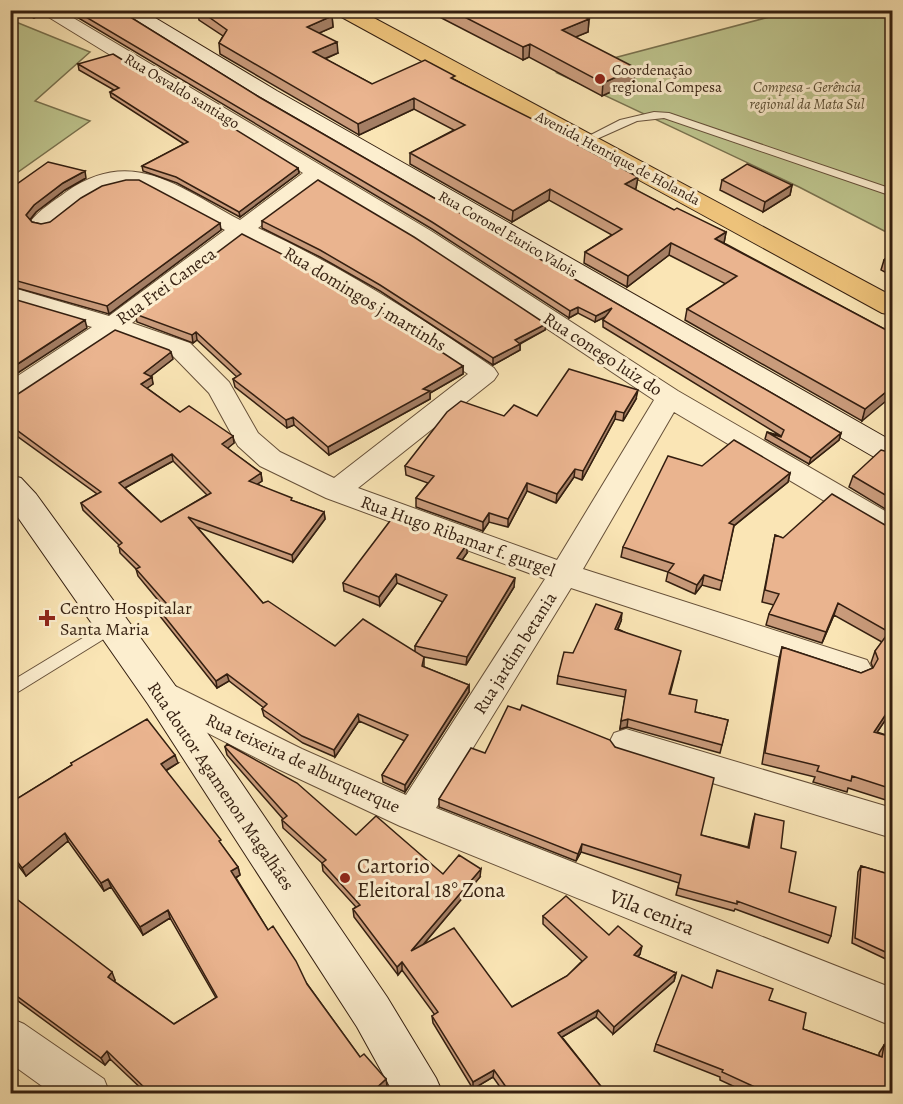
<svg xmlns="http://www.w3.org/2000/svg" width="903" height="1104" viewBox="0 0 903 1104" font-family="Alegreya,serif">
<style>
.green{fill:#bec58e;stroke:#79724f;stroke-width:1.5}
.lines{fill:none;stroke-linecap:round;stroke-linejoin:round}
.lane-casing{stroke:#665039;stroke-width:2}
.street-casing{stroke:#665039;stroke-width:2}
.secondary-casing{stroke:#341f10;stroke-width:2}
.primary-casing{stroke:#341f10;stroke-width:2}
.lane{fill:#fceecf;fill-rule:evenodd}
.street{fill:#fceecf;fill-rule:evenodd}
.secondary{fill:#fceecf;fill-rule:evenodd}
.primary{fill:#edc27a;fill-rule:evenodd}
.wall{fill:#c99b7b;stroke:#341f10;stroke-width:1.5;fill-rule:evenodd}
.shaded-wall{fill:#a47e64;stroke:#341f10;stroke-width:1.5}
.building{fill:#eab48f;stroke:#341f10;stroke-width:1.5;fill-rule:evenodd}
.poi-dot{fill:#8f2418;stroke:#fceecf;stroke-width:2}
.labels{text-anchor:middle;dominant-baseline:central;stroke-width:6;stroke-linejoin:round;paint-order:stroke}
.far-poi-label{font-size:15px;fill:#341f10;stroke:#fceecf;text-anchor:start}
.far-park-label{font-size:15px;font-style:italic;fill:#5d5136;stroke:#fceecf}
.far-street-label{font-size:15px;fill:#341f10;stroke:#fceecf}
.street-label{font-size:18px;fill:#341f10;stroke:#fceecf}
.poi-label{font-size:18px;fill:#341f10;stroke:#fceecf;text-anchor:start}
.near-poi-label{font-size:21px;fill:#341f10;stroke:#fceecf;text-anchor:start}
.near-street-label{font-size:21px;fill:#341f10;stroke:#fceecf}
</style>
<rect width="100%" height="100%" fill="#fae5b5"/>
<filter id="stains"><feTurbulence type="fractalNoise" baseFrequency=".00333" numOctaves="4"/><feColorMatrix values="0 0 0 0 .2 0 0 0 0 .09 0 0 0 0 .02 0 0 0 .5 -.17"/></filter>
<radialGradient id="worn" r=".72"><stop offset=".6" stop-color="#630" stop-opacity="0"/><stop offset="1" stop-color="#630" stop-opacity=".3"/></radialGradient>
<path class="green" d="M792 11H892V235L799 187 557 73Z
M11 20 90 52 35 101 90 121 11 177Z"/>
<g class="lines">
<g class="lane-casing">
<path id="lane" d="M886 10H892V15Z
M654 112 669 113 892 189V196L664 118 637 121 590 142 586 143 581 140 620 120Z
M114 619 120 621 122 625 120 629 10 697V682Z"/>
</g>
<g class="street-casing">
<path id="street" d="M37 10H60L431 231 678 391 892 515V539L882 535 674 412 583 569 867 660 872 669 867 678 856 682 571 588 436 808 892 988V1026L400 826 278 769 149 703 145 694 149 685 161 681 173 685 302 749 406 795 545 579 326 498 260 466 238 446 209 393 172 355 116 335 19 400 10 403V381L92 327 10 302V287L109 316 225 230 141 185C103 182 78 204 50 227L42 229 34 227 30 222C39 210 54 201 66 192 132 145 180 188 240 220L303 173ZM318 183 415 241 654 400 557 560 358 488 494 380 498 374 494 368C419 316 341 266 258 228ZM243 239C323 275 396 324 468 374L334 478 280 452 258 433 229 382 190 343 132 323Z
M626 729 892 808V838L614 753 609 743 614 733Z
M10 1018 24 1024 104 1079 110 1094H53L10 1063Z"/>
</g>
<g class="secondary-casing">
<path id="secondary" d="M117 10H142L277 91 892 441V464L881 461 261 101 120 14Z
M10 475 21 478 36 494 174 684 387 997 436 1078 443 1094H394L357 1027 148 704 10 506Z"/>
</g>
<g class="primary-casing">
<path id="primary" d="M333 10H359L892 296V315L882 313 336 14Z"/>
</g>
<use href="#lane" class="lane"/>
<use href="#street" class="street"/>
<use href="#secondary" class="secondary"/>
<use href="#primary" class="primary"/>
</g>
<path class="wall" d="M10 10H39L40 15 34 18 23 14 14 18 10 17Z
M65 10H119L259 97 841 433 839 440 809 464 765 439 767 432 781 436 603 327V320L605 317 595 322 578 313 569 318 432 229Z
M197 10H321L332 16 333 27 319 33 338 53 325 59 372 84 455 80 638 177 636 188 635 190 674 210 726 232 724 243 892 333 862 421 685 320 687 309 726 284 669 255 627 287 584 263 585 252 612 235 549 200 512 222 410 164V153L454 130 414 109 359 135 220 54 219 43 223 36 199 20Z
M426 10H585L578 14 589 19 588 32 575 37 634 81 602 96 529 57 523 60Z
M78 64 298 168 299 173 240 217 177 183 143 171 142 166 184 144 111 97 110 92 114 90 79 70Z
M86 178 65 190 36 212 30 220 32 222 41 224 221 230 109 314 10 286V189Z
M722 180 792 185 790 195 763 212 720 190Z
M262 221 545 330 520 344V350L493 365 380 291 320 257 262 228Z
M892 252V276L881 270 884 260Z
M135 314 463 366V374L430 393V399L329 455 294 425 287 428 235 387 233 379 237 377 197 340 193 343 137 322Z
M173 359 151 376 153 384 147 388 180 412 233 436 234 443 227 448 261 473 262 481 257 484 293 501 324 512 325 519 293 562 197 527 263 603 335 646 415 651V646L443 602 397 583 380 606 344 591 343 583 467 553 462 560 514 587 466 665 424 657V667L469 685V692L405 792 383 782 382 775 405 741 359 721 335 757 303 743 264 716 262 709 264 708 229 681 217 688 159 615 157 607 162 605 138 576 136 569 120 553 119 545 83 510 81 503 97 494 10 431V397ZM173 461 207 495 161 522 125 488Z
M636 399 623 421 615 419 582 480 574 477 556 503 527 491 508 527 489 522 483 531 416 507V498L428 483 406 475 405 466 504 416H537Z
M892 453V513L849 487 853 476Z
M702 466 790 473 788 482 734 526 720 590 702 585 695 594 666 581 668 572 621 557 623 547Z
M885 525 892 528V710L877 732 892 737V802L848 788 847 792 813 782 815 777 762 764 779 659 782 647 861 673 873 668 871 663 875 651 882 642 834 615 822 643 766 625 769 614 774 605 762 602 775 535 783 538Z
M621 621 618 629 679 659 670 694 695 712 728 720 720 753 627 727 620 729 625 697 557 684 558 676 573 653Z
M225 747 356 835 443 874 480 877 423 945 512 1007 567 976 582 961 543 924V916L609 935 640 954 638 957 676 973 674 981 613 1034 596 1017 562 1037 607 1094H505L493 1077 473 1089 433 1023 432 1016 435 1015 402 970 398 975 354 917 353 909 356 907 323 871 322 863 283 828 282 820 283 819 227 755Z
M615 747 701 835 748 847 753 821 755 814 781 848 789 892 831 936 828 943 735 909 734 911 676 895 679 883 581 852 576 861 439 807V799L485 753Z
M71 763H178L166 771 238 867 240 875 236 878 268 930 360 1057 386 1079 387 1086 379 1094H147L110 1059 105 1065 10 995V894L115 980 114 981 174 1024 216 998 170 918 143 935 111 887 104 891 68 841 26 876 10 855V801L12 802 72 765Z
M861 866 892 875V962L852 943 858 872Z
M712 988 769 1000 803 1029 879 1056V1053L884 1045 892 1094H750L720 1080V1077L654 1051 656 1044Z"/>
<path class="shaded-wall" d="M16 10H23V14L14 18 12 12Z
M35 10H39L40 15 34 18 33 12Z
M565 10H585L564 20Z
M332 16 333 27 308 38 307 27Z
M589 19 588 32 561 43 562 30Z
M337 42 338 53 314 63 313 52Z
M530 44 529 57 523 60V47Z
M636 68 634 81 602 96 603 83Z
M414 98V109L359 135 358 124Z
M298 168 299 173 240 217 239 212Z
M85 171 86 178 65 190 36 212 28 222 26 215 34 205 63 183Z
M638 177 636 188 624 196 625 184Z
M792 185 790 195 763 212 765 202Z
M550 189 549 200 512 222 513 211Z
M220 223 221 230 109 314 107 306Z
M726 232 724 243 715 239Z
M671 243 669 255 627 287 628 276Z
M578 307V313L569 318 570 311Z
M612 308 611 314 595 322 596 316Z
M85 320 87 328 10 378V369Z
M546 324 545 330 515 346V340Z
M196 332 197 340 193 343 192 335Z
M520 344V350L493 365V358Z
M171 352 173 359 146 380 144 373Z
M463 366V374L430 393V399L329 455 328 447 423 389Z
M152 377 153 384 143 391 141 384Z
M892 387V396L862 421 865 409Z
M638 390 636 399 623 421 624 413Z
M616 411 615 419 582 480 583 471Z
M293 417 294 425 287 428 286 420Z
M841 433 839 440 809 464 811 458Z
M233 436 234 443 223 452 222 444Z
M172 454 173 461 121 490 119 483Z
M575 469 574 477 556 503 557 494Z
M261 473 262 481 250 489 249 481Z
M790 473 788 482 726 532 729 523Z
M527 483V491L508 527V519Z
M324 512 325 519 293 562 292 555Z
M489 513V522L483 531V522Z
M467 544V553L457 567V558Z
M396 574 397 583 380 606 379 597Z
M704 575 702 585 695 594 697 585Z
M515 578 514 587 466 665 467 657Z
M838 603 834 615 822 643 826 632Z
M622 613 621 621 614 637 615 629Z
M227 674 229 681 217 688 216 681Z
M469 685V692L405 792V785Z
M892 705V710L870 743 874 732Z
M358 714 359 721 335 757 334 750Z
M628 719 627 727 620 729 621 721Z
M175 755 178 763 163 772 161 764Z
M65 833 68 841 26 876 22 868Z
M582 844 581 852 576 861 578 854Z
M238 867 240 875 233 879 231 871Z
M481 869 480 877 411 959V951Z
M108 879 111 887 104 891 101 883Z
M168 910 170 918 143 935 140 927Z
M642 946 640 954 632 962 634 955Z
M402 962V970L398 975 397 967Z
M112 972 115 980 111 985 108 977Z
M676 973 674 981 613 1034 614 1027Z
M598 1010 596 1017 557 1040 558 1033Z
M107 1051 110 1059 105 1065 101 1058Z
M494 1070 493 1077 473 1089V1082Z
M386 1079 387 1086 379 1094H370Z"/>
<path class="building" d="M74 10H119L259 97 841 433 811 458 767 432 781 437 784 430 603 320 612 308 596 316 578 307 570 311 432 222Z
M199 10H321L332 16 307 27 337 42 313 52 372 84 425 60 455 76 451 78 538 122 541 120 584 142 578 145 638 177 625 184 674 210 677 208 726 232 715 239 892 333V387L865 409 687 309 737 276 671 243 628 276 585 252 622 229 550 189 513 211 410 153 465 125 414 98 358 124 219 43 227 30Z
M451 10H571L589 19 562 30 636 68 603 83 530 44 523 47Z
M113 54 298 168 239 212 176 177 142 166 188 142 110 92 119 88 78 64Z
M48 162 85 171 63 183 34 205 26 215 32 222 41 224 50 222 81 198 102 186 126 180H139L220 223 107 306 10 279V189Z
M747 164 792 185 765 202 722 180Z
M318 180 414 237 546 324 515 340 520 344 493 358 380 285 320 250 262 221Z
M242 234 329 278 463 366 423 389 430 391 328 447 293 417 286 420 233 379 241 374 196 332 192 335 135 314Z
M892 252V264L884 260Z
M10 298 85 320 10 369Z
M115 330 169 350 171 352 144 373 152 377 141 384 180 412 189 406 233 436 222 444 261 473 249 481 292 498 291 500 324 512 292 555 188 517 263 603 268 601 335 646 363 619 424 657 422 666 469 685 405 785 382 775 408 735 358 714 334 750 302 736 262 709 267 704 227 674 216 681 157 607 166 603 136 569 140 567 118 546 122 543 81 503 101 492 10 425V397L18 394ZM172 454 211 493 161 522 119 483Z
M569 369 638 390 624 413 616 411 583 471 575 469 557 494 527 483 508 519 489 513 483 522 416 498 434 476 405 466 447 412 461 401 504 416 514 405 537 416Z
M734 440 790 473 729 523 734 525 722 581 704 575 697 585 668 572 674 564 623 547 668 456 702 466Z
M881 450 892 453V499L853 476Z
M832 494 885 525 892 528V705L874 732 892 737V789L852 776 851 781 817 771 819 766 765 753 782 647 861 673 873 668 878 659 875 651 889 632 838 603 826 632 769 614 779 594 765 590 775 535 783 538Z
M393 517 467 544 457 558 515 578 467 657 415 646 447 595 396 574 379 597 343 583Z
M596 604 622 613 615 629 681 651 669 694 697 700 695 712 728 720 722 745 628 719 621 721 626 690 558 676 564 652 573 653Z
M522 705 610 740 615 747 714 778 701 835 749 848 755 814 784 821 781 848 796 852 789 892 836 907 831 936 737 901V904L678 888 681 875 582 844 578 854 439 799 471 748 485 753 508 706 520 710Z
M147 719 175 755 161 764 221 840 219 841 238 867 231 871 268 930 273 926 296 961 307 984 360 1057 364 1054 386 1079 370 1094H151L107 1051 101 1058 10 991V894L112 972 108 977 174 1024 217 997 168 910 140 927 108 879 101 883 65 833 22 868 10 852V801L12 802 72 765 71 763Z
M227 744 297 783 356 835 376 816 443 874 459 855 481 869 411 951 454 928 512 1007 567 976 587 957 543 916 566 896 609 935 618 926 642 946 634 955 676 973 614 1027 598 1010 558 1033 607 1094H511L494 1070 473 1082 432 1016 438 1012 402 962 397 967 353 909 360 905 322 863 326 860 282 820 287 816 225 747Z
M861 866 892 875V955L855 938Z
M717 970 773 989 769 1000 806 1013 803 1029 882 1057 884 1045 892 1048V1094H756L757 1088 722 1072 723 1070 656 1044 682 975 712 988Z"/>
<g class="poi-dot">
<circle cx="600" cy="79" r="6"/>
<path d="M44 609h6v6h6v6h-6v6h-6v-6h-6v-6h6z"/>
<circle cx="345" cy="878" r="6"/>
</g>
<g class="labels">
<g class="far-poi-label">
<text x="612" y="70">Coordenação<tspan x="612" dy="17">regional Compesa</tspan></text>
</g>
<g class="far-park-label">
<text x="807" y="87">Compesa - Gerência<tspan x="807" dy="17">regional da Mata Sul</tspan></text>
</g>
<g class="far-street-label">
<text transform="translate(182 91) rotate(31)">Rua Osvaldo santiago</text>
<text transform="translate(618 158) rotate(28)">Avenida Henrique de Holanda</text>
<text transform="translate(508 234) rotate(30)">Rua Coronel Eurico Valois</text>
</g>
<g class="street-label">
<text transform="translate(166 286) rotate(-36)">Rua Frei Caneca</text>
<text transform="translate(365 299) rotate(31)">Rua domingos j martinhs</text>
<text transform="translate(603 354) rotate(33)">Rua conego luiz do</text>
<text transform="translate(458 536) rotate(20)">Rua Hugo Ribamar f. gurgel</text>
<text transform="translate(515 653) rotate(-58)">Rua jardim betania</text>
<text transform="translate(303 763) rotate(25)">Rua teixeira de alburquerque</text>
<text transform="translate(221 786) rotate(56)">Rua doutor Agamenon Magalhães</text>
</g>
<g class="poi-label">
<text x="60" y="608">Centro Hospitalar<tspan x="60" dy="21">Santa Maria</tspan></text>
</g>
<g class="near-poi-label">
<text x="357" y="866">Cartorio<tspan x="357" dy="24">Eleitoral 18° Zona</tspan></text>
</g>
<g class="near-street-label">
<text transform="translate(652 912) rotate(22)">Vila cenira</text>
</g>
</g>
<rect width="903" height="1104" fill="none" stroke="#fae5b5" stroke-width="36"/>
<rect x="12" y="12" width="879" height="1080" fill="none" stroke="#341f10" stroke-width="3"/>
<rect x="18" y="18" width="867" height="1068" fill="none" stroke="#341f10" stroke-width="1.5"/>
<rect width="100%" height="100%" filter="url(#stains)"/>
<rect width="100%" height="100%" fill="url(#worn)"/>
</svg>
